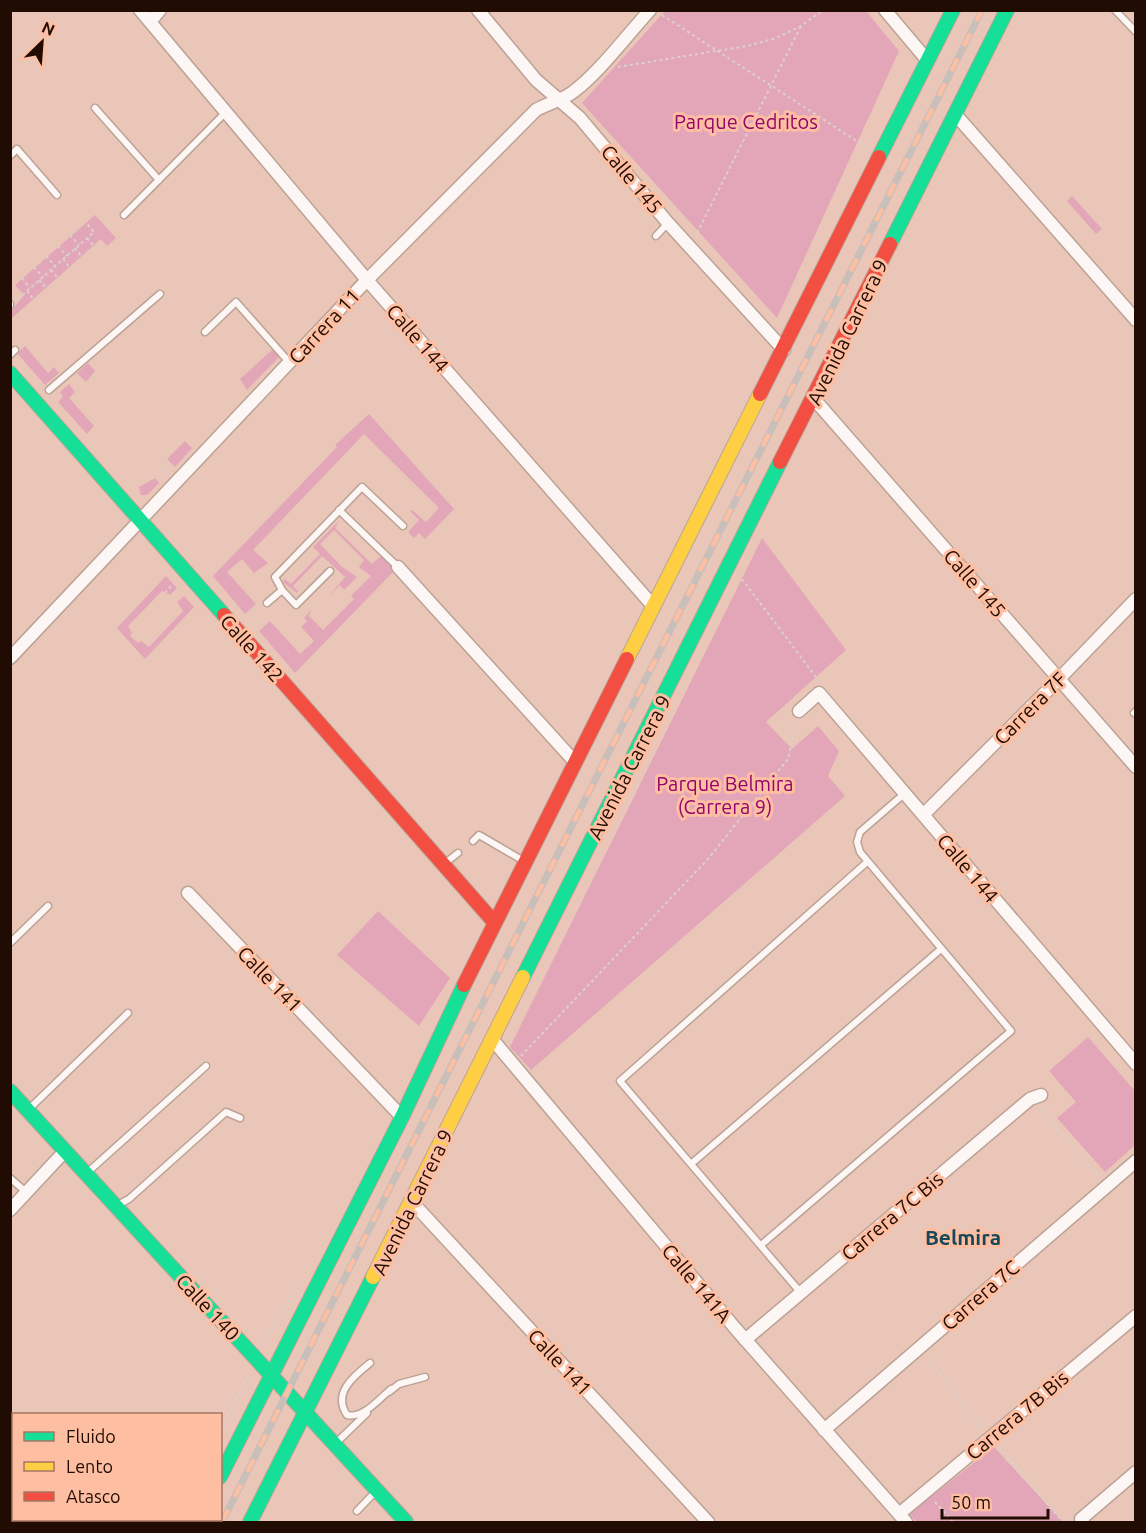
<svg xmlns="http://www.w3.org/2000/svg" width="1146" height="1533" viewBox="0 0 1146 1533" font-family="Ubuntu,sans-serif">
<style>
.green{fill:#e3a6b9}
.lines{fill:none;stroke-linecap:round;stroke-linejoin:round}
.lane-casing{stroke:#bca296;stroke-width:9}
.street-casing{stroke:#bca296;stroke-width:15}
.fast-casing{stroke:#bca296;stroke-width:16}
.slow-casing{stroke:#bca296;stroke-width:16}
.jam-casing{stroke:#bca296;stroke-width:16}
.path{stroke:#dbd0cb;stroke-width:2;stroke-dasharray:3 3;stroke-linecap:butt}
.lane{stroke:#fcf6f4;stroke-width:6}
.street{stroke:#fcf6f4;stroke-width:12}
.fast{stroke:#16e098;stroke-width:14}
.slow{stroke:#ffcf43;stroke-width:14}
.jam{stroke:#f24e42;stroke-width:14}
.rail-casing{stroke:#c8beba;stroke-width:7}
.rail{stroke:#febea2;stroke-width:4.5;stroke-dasharray:14;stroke-linecap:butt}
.labels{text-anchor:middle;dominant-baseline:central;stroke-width:6;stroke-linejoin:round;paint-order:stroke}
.park-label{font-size:20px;fill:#95046c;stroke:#febea2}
.street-label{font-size:20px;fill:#210c03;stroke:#febea2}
.neighbourhood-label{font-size:21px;font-weight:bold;fill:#154859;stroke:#febea2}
</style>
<rect width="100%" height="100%" fill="#e9c6b7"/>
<path class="green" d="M665 11H866L899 51 777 318 582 103Z
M1072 196 1102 229 1096 234 1067 201Z
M95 215 116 238 107 246 101 239 11 319V311L24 295 15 285Z
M25 346 48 373 54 367 59 373 45 385 17 353Z
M273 349 279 357 247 390 240 379Z
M88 363 95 371 86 382 77 373Z
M69 384 75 392 69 398 94 426 87 434 58 402 63 397 60 392Z
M369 414 454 509 425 539 419 533 414 538 408 532 419 520 410 511 412 510 426 522 439 508 364 434 253 550 268 563 254 573 242 559 227 572 256 604 245 614 213 576 337 447 335 445Z
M185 441 192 448 175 467 167 459Z
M155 478 159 483 147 495H141L139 487Z
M339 521 335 528 372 564 381 556 395 570 295 673 259 631 270 621 300 654 314 641 301 627 307 621 304 618 311 610 309 616 323 630 354 599 351 596 371 576 359 567 364 560 334 530 320 544 341 566 357 577 344 590 340 585 329 596 345 577 322 556 293 586 298 591 297 593 283 582 285 579 291 584 320 554 313 547Z
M762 538 846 650 766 722 792 749 818 726 839 751 828 776 845 796 531 1070 510 1047Z
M166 576 177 588 170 595 162 591 128 626 132 633 130 636 138 643 141 641 149 647 183 611 177 602 184 596 194 607 145 659 117 628Z
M378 911 450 978 419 1026 337 955Z
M1088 1037 1135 1091V1145L1105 1172 1057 1118 1076 1102 1049 1071Z
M994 1447 1063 1522H917L909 1514Z"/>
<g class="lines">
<g class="lane-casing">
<path id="lane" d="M1115 10 1136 32
M95 108 159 180
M11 155 17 149 57 195
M124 215 226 112
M656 236 668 223
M10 304V305
M205 332 236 302 289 362
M10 355 15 350
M49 390 160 294
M339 510 398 567
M282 590 275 577 362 487 403 526
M267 603 282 590 296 605 330 571
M1134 713 1136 711
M473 841 479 835 522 860
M444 864 458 853
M10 943 48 906
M28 1110 128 1013
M691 1164 941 949
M88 1172 206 1066
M10 1178 26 1192
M118 1205 129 1199 226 1112 240 1118
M761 1245 1011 1031 860 852 857 842 860 832 904 794
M801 1293 620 1081 866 863
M370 1363C354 1376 332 1393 347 1415 363 1419 379 1399 391 1389
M389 1392 399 1384 425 1377
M335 1444 367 1413
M357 1511 376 1491"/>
</g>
<g class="street-casing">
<path id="street" d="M140 10 367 280 654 607
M478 10 536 80 580 118 668 223 784 350
M885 10 927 60
M150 22 160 10
M955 114 1136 320
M814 399 1136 767
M398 567 575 762
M10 658 367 280 536 110C548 103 561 101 573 92 598 74 628 34 650 10
M799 711 819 693 1136 1064
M923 815 1059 679 1136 599
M188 893 402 1117
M492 1039 735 1328 906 1522
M412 1202 708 1522
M10 1210 65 1151
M745 1340 1030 1099 1041 1095
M824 1430 1136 1161
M899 1514 1136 1316
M1083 1522 1081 1519 1136 1472"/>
</g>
<g class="fast-casing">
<path id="fast" d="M879 157 953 10
M890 244 1007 10
M10 373 224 615
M523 977 780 462
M10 1091 406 1522
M220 1477 402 1117 464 985
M197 1522 199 1520
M250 1522 373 1277"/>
</g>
<g class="slow-casing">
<path id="slow" d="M627 659 760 394
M373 1277 523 977"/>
</g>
<g class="jam-casing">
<path id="jam" d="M760 394 879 157
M780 462 890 244
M224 615 494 922
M464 985 627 659"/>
</g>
<path class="path" d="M662 15 866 147
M618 67 747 46 776 38 801 26 823 10
M697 233 801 26
M70 235 79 245
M87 238 94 246
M58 246 67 256
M75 248 82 257
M46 256 55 266
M63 259 70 268
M34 267 43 277
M51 270 58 278
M22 278 30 288
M39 280 47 289
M27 291 34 300
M18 299 94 232 86 223
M793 365 803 380
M162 467 168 474
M742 579 819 681
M165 593 173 584
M521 1056 708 859 788 759 796 724
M1040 1110 1098 1176
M264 1345 298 1285
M928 1359 982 1428
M220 1432 249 1374
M999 1448 1063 1522
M935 1502 953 1522
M176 1522 178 1520"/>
<use href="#lane" class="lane"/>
<use href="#street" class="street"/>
<use href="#fast" class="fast"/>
<use href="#slow" class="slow"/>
<use href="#jam" class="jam"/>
<g class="rail-casing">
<path id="rail" d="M222 1522 982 10"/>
</g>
<use href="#rail" class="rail"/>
</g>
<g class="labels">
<g class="park-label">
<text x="746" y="121">Parque Cedritos</text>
<text x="725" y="783">Parque Belmira<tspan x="725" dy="23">(Carrera 9)</tspan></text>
</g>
<g class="street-label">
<text transform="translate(632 179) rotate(50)">Calle 145</text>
<text transform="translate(324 326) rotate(-47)">Carrera 11</text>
<text transform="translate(847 332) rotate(-64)">Avenida Carrera 9</text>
<text transform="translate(418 338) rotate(49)">Calle 144</text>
<text transform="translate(975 583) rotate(49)">Calle 145</text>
<text transform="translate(252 648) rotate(48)">Calle 142</text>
<text transform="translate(1030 708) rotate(-45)">Carrera 7F</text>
<text transform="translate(629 767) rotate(-63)">Avenida Carrera 9</text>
<text transform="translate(968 868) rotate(50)">Calle 144</text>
<text transform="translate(270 979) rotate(46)">Calle 141</text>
<text transform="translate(412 1202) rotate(-64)">Avenida Carrera 9</text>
<text transform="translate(892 1216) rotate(-40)">Carrera 7C Bis</text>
<text transform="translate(697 1283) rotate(50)">Calle 141A</text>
<text transform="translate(980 1295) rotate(-41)">Carrera 7C</text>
<text transform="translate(208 1307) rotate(47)">Calle 140</text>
<text transform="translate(560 1362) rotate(47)">Calle 141</text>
<text transform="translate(1017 1415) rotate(-40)">Carrera 7B Bis</text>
</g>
<g class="neighbourhood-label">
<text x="963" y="1237">Belmira</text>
</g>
</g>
<rect width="1146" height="1533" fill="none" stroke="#210c03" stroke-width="24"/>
<rect x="12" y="1413" width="210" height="108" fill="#febea2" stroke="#a67762" stroke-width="1.5"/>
<rect x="24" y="1432" width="30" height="9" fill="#16e098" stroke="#a67762" stroke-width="1.5"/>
<text x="66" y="1443" font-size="18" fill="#210c03">Fluido</text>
<rect x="24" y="1462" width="30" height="9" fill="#ffcf43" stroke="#a67762" stroke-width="1.5"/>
<text x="66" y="1473" font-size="18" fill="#210c03">Lento</text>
<rect x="24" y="1492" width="30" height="9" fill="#f24e42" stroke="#a67762" stroke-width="1.5"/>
<text x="66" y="1503" font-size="18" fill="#210c03">Atasco</text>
<g transform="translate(42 42) rotate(25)" stroke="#febea2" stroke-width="4.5" paint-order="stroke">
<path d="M0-4.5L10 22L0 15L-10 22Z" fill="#210c03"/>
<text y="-9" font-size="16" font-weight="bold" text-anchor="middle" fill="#210c03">N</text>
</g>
<path d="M942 1509v9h106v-9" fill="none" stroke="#210c03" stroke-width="3"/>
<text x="951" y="1509" font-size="18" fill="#210c03" stroke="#febea2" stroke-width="4.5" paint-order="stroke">50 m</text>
</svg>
